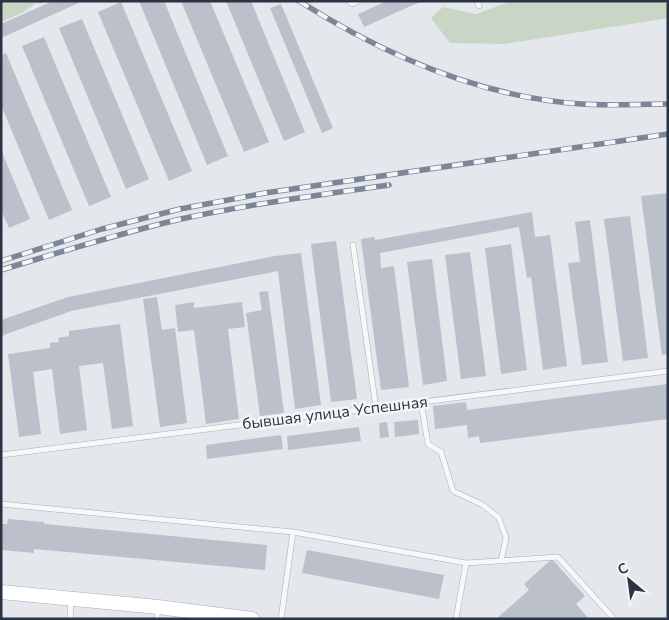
<svg xmlns="http://www.w3.org/2000/svg" width="669" height="620" viewBox="0 0 669 620" font-family="'Nunito Sans',sans-serif">
<style>
.green{fill:#c9d6c5}
.building{fill:#bbc0ca}
.lines{fill:none;stroke-linecap:round;stroke-linejoin:round}
.lane-casing{stroke:#a9aeb7;stroke-width:6}
.secondary-casing{stroke:#a9aeb7;stroke-width:15}
.lane{stroke:#f7f8fa;stroke-width:5}
.secondary{stroke:#fff;stroke-width:14}
.rail-casing{stroke:#7d8696;stroke-width:5.5}
.rail{stroke:#f4f6f9;stroke-width:4;stroke-dasharray:11;stroke-linecap:butt}
.labels{text-anchor:middle;dominant-baseline:central;stroke-width:5;stroke-linejoin:round;paint-order:stroke}
.street-label{font-size:16px;fill:#2b3445;stroke:#f4f6f9}
</style>
<rect width="100%" height="100%" fill="#e4e7ec"/>
<path class="green" d="M1 1H45L40 4 35 3C27 13 13 16 1 22Z
M512 1H668V18L505 44 450 43 431 18 443 7 476 14Z"/>
<path class="building" d="M53 1H83L1 38V24Z
M139 1H164L228 156 207 165Z
M181 1H210L269 142 244 152Z
M226 1H251L305 132 284 141Z
M387 1H422L364 27 358 14Z
M121 2 192 171 169 181 98 12Z
M281 4 333 128 322 133 270 8Z
M82 19 149 179 126 189 59 28Z
M44 37 111 197 89 206 22 46Z
M6 53 72 210 49 220 1 105V55Z
M1 150 30 219 9 228 1 210Z
M668 193V354L662 355 641 196Z
M532 212 535 237 550 235 567 366 543 370 531 277 527 278 519 227 380 253 381 268 394 266 409 387 381 390 361 239 374 237 375 240Z
M630 216 648 358 623 361 604 219Z
M590 220 608 362 582 365 568 263 580 262 575 222Z
M336 241 357 399 331 402 311 244Z
M511 244 527 370 501 374 485 248Z
M470 252 486 376 461 379 445 255Z
M301 253 321 405 295 409 278 271 71 311 1 336V320L68 297 275 256Z
M432 259 447 381 423 385 407 262Z
M268 291 284 413 260 416 246 313 262 310 259 292Z
M157 297 162 330 175 328 187 423 160 427 143 299Z
M194 302V308L242 302 245 327 228 329 239 419 206 424 194 330 178 332 175 305Z
M120 324 133 426 112 429 103 363 79 366 87 430 60 434 52 369 33 372 41 434 19 437 8 354 50 348V343L59 342 58 338 69 336V331Z
M668 384V419L480 443 479 436 468 438 467 425 435 429 433 406 466 402 467 410Z
M418 420 419 434 395 437 394 422Z
M387 422 389 437 380 438 379 423Z
M359 427 361 441 288 450 287 436Z
M281 435 283 449 207 459 206 445Z
M8 519 44 522V524L267 545 265 570 34 549V553L1 550V524H7Z
M307 550 444 575 439 599 302 573Z
M552 559 585 596 576 604 589 619H496L529 590 524 584Z"/>
<g class="lines">
<g class="lane-casing">
<path id="lane" d="M349 1 352 4 359 1
M477 1 479 6
M353 245 376 408
M421 402 428 444 441 452 453 491 483 505 499 518 506 538 501 561
M1 455 668 371
M1 504 293 532 466 563 558 557 614 619
M70 619 71 601
M157 619 158 607
M281 619 293 532
M456 619 466 563"/>
</g>
<g class="secondary-casing">
<path id="secondary" d="M1 592 158 607 252 619"/>
</g>
<use href="#lane" class="lane"/>
<use href="#secondary" class="secondary"/>
<g class="rail-casing">
<path id="rail" d="M299 1C384 55 479 97 581 104 609 106 639 104 668 104
M1 261 102 229 180 209 265 193 668 134
M1 270C61 252 120 233 181 219 250 204 319 195 389 185"/>
</g>
<use href="#rail" class="rail"/>
</g>
<g class="labels">
<g class="street-label">
<text transform="translate(335 413) rotate(-7)">бывшая улица Успешная</text>
</g>
</g>
<rect width="669" height="620" fill="none" stroke="#2b3445" stroke-width="5"/>
<g transform="translate(629 580) rotate(331)" stroke="#f4f6f9" stroke-width="4" paint-order="stroke">
<path d="M0-4L9 19L0 12L-9 19Z" fill="#2b3445"/>
<text y="-8" font-size="14" font-weight="bold" text-anchor="middle" fill="#2b3445">С</text>
</g>
</svg>
